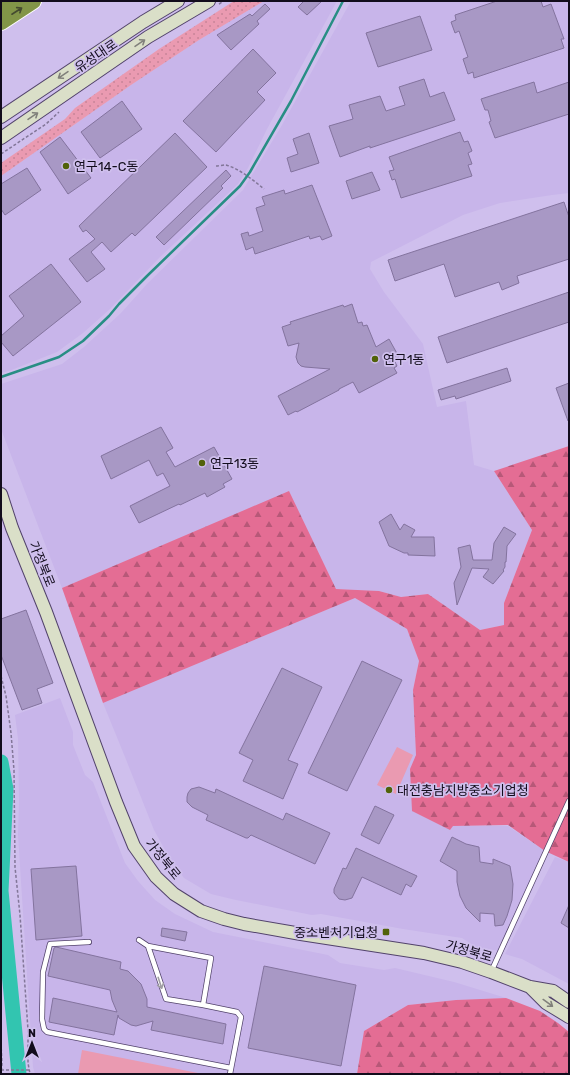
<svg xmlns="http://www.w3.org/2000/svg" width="570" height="1075" viewBox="0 0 570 1075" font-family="Rubik,'Noto Sans KR',sans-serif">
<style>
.built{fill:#c8b5ea}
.grass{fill:url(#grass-dots)}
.forest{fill:url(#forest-firs)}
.pitch{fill:#ea9ab1}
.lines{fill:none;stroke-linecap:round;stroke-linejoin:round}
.stream{stroke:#288e84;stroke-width:2.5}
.river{stroke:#32c5b0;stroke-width:15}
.building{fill:#a898c5;stroke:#83739e}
.lane-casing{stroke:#52436b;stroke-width:6}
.secondary-casing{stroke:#52436b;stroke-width:14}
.highway-casing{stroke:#fff;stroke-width:18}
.path{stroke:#827698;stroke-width:1.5;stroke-dasharray:3 2;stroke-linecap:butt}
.lane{stroke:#fff;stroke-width:4.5}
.secondary{stroke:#dadfc8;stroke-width:12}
.highway{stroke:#829548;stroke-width:16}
.oneway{stroke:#444a30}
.oneway2{stroke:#80807b}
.oneway3{stroke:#a09ea4}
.poi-dot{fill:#516209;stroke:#cfbfed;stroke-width:1.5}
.labels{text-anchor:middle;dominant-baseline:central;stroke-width:3.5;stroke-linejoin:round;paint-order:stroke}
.street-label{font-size:13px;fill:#120c1c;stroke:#cfbfed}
.poi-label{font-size:13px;fill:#120c1c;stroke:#cfbfed;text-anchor:start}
</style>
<defs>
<pattern id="grass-dots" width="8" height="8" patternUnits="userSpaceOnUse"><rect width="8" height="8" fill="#ea9ab1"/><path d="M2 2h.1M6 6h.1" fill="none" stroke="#c88498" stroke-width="1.8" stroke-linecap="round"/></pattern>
<pattern id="forest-firs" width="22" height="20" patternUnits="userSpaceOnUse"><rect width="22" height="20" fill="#e46d94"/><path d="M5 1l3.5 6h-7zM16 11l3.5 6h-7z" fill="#b75878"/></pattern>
</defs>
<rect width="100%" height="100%" fill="#cfbfed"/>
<path class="built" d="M264 1H337L267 129 248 168 238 184 160 257 110 309 83 333 57 352 9 371 1 373V176L131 85 199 40Z
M351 1H569V193L552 195 500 203 463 215 371 262 370 269 384 292 423 344 437 407 466 401 474 465 494 471 532 530 504 603V625L480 630 428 594 401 597 379 591 336 589 289 492 62 588 1 429V384L62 364 84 347 121 313 147 284 243 190 282 125Z
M355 598 407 629 419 661 413 690 416 755 410 770 453 826H508L545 851 499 951 476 947 462 938 403 929 321 914 312 915 236 900 211 894 184 878 170 859 154 830 125 757 103 703Z
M60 698 73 732V745L85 775 93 782 125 863 138 881 155 900 175 914 213 932 328 955 340 963 384 970 395 968 454 982 506 998 456 1000 408 1005 364 1031 357 1074H35L33 1067 18 835 19 801 18 739 15 715Z
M555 857 569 862V984L522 959 505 954Z"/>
<path class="grass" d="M234 1H264L199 40 131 85 1 176V163L65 119 75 108 159 49Z"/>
<path class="forest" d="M569 446V862L545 851 508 825 453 826 450 830 412 811 410 769 416 755 413 690 419 661 407 629 355 598 103 703 62 588 289 491 336 589 379 591 401 597 428 594 480 630 504 625V603L532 530 494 471Z
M506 998 540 1011 558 1023 569 1032V1074H357L364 1031 408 1005 456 1000Z"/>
<path class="pitch" d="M397 747 413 755 396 794 377 785Z
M82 1050 203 1074H78Z"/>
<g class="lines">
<path class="stream" d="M1 377 59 357 83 341 109 316 119 304 147 276 240 186 250 172 291 101 343 1"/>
<path class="river" d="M1 762 6 789 1 891 19 1074"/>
</g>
<path class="building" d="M304 1H322L307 15 298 7Z
M497 1H541L543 7 551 4 564 39H561L564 48 474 78 473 72 468 74 463 59 468 57 459 31 455 33 451 22 456 20 455 15Z
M265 4 270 9 257 21 259 24 231 50 217 35 250 14 252 16Z
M420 16 432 50 378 67 366 33Z
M253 49 276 73 257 92 265 100 216 152 183 121Z
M424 79 430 97 444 92 455 120 370 148V146L340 157 329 126 353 119 349 105 380 96 386 111 405 105 399 87Z
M534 82 537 93 569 82V114L495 138 489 122 491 121 488 110H485L481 99Z
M122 101 142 129 100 158 81 132Z
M460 132 464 142 468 141 472 151 468 153 472 164 468 165 472 176 401 198 395 179 392 180 389 171 394 170 389 157Z
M175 133 207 167 135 236 132 233 111 252 102 242 91 252 105 269 87 282 69 259 95 239 86 230 83 232 79 226Z
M309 133 319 163 291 172 287 158 298 154 293 139Z
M60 137 91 178 68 194 40 152Z
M27 168 41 190 5 215 1 209V184Z
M226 170 231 176 221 186 223 188 164 245 156 237Z
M372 172 380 190 352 199 346 181Z
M312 185 332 236 322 240 320 236 310 239 309 236 255 254 253 247 246 250 241 234 248 232 249 236 263 231 256 208 265 205 262 197 284 190 285 194Z
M564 202 569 217V259L517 276 519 283 502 290 499 282 455 297 444 264 395 281 388 260Z
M51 264 81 302 13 356 1 342V336L24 316 9 296Z
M569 292V322L447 363 438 337Z
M352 304 358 323 362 322 363 326 367 325 376 347 389 339 399 357 394 360 397 366 394 368 397 373 359 393 353 382 339 389V390L297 412 296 411 288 415 278 396 330 369 305 367 301 366 298 363 296 357 299 343 288 346 282 327 291 324 290 322 343 305 344 307Z
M507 368 511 381 456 399 455 396 441 400 438 390Z
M569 383V421H568L556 388Z
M161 427 173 448 166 452 175 467 214 447 232 479 223 484 225 487 207 497 205 493 180 505 179 504 139 523 130 506 170 486 163 473 157 476 149 460 111 479 101 456Z
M391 514 400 530 404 524 415 530 411 537H434L435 556 408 555V553H404L389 546 379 522Z
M504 527 516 534 507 546 506 562H505V567L503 570 504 571 493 584 483 577 489 569 472 568 457 605 454 583 461 567 458 548 470 545 473 560H492L494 543Z
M26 610 53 683 37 689 42 703 22 710 1 655V619Z
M362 661 402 680 347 791 308 773Z
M282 668 322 687 288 760 298 764 283 799 243 781 253 760 239 753Z
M199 787 215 793 216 789 283 820 286 813 330 833 315 864 251 835 248 838H246L206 820 208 815 192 807 187 802V797L188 793 191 789Z
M375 806 394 815 379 844 361 835Z
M452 837 466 844 479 847 480 862 493 864V859L510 866 513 884 512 900 507 916 503 925 495 926 494 914 480 913V922L466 908 460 896 457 882V871L440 861Z
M356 848 417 876 411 887 406 884 401 895 362 877 352 898 345 900 339 899 334 893V889L343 868 346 869Z
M76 866 82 936 36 940 31 869Z
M569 905V928L561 923Z
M162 928 187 932 185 941 161 936Z
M56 947 121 962 120 969 128 971 141 984 147 999V1007L226 1024 223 1044 151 1030 153 1021 136 1026 131 1025 119 1018 118 1015 114 1035 49 1022 53 998 117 1012 112 1000 110 990 48 976 54 948Z
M264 966 356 985 341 1066 248 1048Z"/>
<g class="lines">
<g class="lane-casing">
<path id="lane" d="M139 940 148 946 211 958 203 1005 166 999 148 946
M89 942 50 944 43 972 42 1019 44 1029 47 1032 231 1068
M491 972 569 801
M203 1005 237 1012 241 1017 230 1074"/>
</g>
<g class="secondary-casing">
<path id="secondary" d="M1 117 143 22 178 1
M1 138 148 37 209 1
M1 494 12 528 46 612 116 802 134 846 156 877 174 894 201 911 224 919 244 924 301 934 424 953 462 962 491 972 530 987 553 991 569 1002
M530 987 546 1003 569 1017"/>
</g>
<g class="highway-casing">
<path id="highway" d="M1 7 10 1
M1 22 33 1"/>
</g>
<path class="path" d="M219 4 224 1
M1 154 46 124 59 112
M216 166C219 166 223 165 226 165 240 169 253 180 264 189
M1 676 6 696 11 733 14 770 15 867 20 915 28 1030V1063L30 1074
M1 1043 2 1064 1 1074
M1 1070H29"/>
<use href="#lane" class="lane"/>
<use href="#secondary" class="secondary"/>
<use href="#highway" class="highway"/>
</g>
<defs><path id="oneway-shaft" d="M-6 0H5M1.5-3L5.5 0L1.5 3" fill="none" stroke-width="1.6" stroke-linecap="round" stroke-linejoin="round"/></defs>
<use class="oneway" href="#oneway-shaft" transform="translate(17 11) rotate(-33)"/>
<g class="oneway2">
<use href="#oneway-shaft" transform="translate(140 43) rotate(-34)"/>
<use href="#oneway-shaft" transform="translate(63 75) rotate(146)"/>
<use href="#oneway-shaft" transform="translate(33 116) rotate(-34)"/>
<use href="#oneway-shaft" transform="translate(548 1003) rotate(36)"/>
</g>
<use class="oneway3" href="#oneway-shaft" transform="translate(160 983) rotate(72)"/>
<g class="poi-dot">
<circle cx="66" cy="166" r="4"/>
<circle cx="375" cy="359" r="4"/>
<circle cx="202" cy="463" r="4"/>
<circle cx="389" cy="790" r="4"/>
<rect x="382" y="928" width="8" height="8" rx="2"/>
</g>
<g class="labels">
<g class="street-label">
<text transform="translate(96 56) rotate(-34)">유성대로</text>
<text transform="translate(42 564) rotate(68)">가정북로</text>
<text transform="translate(163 859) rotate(51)">가정북로</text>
<text transform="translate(469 951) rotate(16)">가정북로</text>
</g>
<g class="poi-label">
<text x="74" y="166">연구14-C동</text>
<text x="383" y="359">연구1동</text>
<text x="210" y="463">연구13동</text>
<text x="397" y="790">대전충남지방중소기업청</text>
<text x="378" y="932" text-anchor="end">중소벤처기업청</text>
</g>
</g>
<rect width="570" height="1075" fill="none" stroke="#120c1c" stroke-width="4"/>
<g transform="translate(32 1043)" stroke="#cfbfed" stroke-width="3" paint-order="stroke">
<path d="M0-3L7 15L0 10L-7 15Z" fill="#120c1c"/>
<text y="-6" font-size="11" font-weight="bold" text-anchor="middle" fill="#120c1c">N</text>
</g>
</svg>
